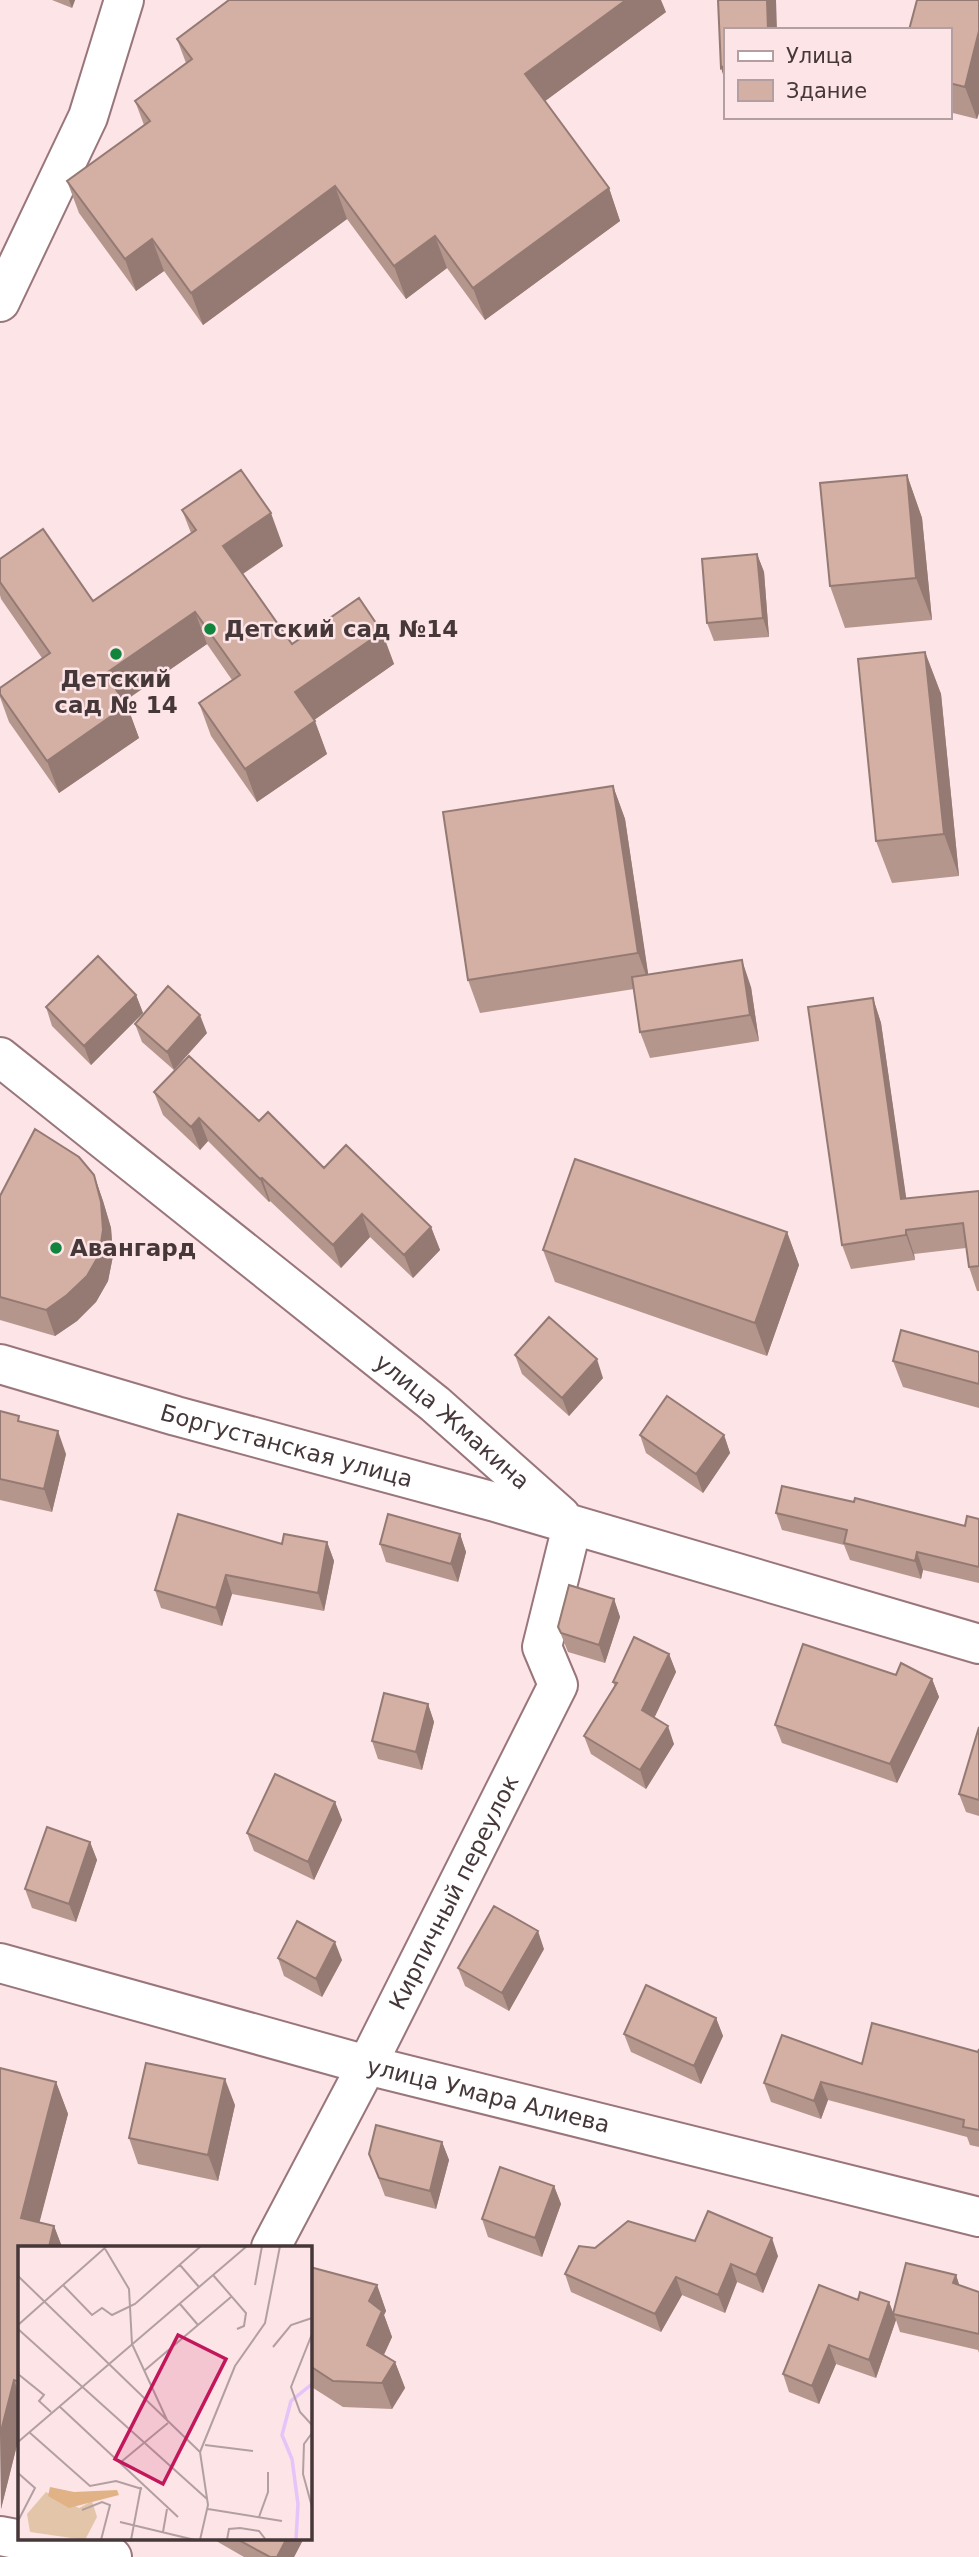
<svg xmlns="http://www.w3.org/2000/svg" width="979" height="2557" viewBox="0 0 979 2557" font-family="'DejaVu Sans',sans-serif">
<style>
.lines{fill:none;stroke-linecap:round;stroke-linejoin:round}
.minor-casing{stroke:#99767b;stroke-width:42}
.minor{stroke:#fff;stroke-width:38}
.wall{fill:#b5968d}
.shaded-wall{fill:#947a73}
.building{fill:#d3afa4;stroke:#947a73;stroke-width:2}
.poi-dot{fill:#12853d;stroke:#fce4e7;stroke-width:2.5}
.labels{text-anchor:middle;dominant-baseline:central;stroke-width:5;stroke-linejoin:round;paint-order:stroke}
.poi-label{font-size:23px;font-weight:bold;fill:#463739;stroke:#fce4e7;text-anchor:start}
.street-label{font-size:23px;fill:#463739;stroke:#fce4e7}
.inset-river{fill:none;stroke:#e5c4f9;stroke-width:3.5}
.inset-road{fill:none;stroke:#b39fa1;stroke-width:2}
.view{fill:#c2185b;fill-opacity:0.15;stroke:#c2185b;stroke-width:3.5}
.inset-edge{fill:none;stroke:#463739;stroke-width:3.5}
</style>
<rect width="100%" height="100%" fill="#fce4e7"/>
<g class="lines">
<g class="minor-casing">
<g id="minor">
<path d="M0 302 88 117 124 0"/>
<path id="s1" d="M0 1057 435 1404 561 1516"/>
<path id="s2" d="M0 1364 176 1416 495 1502 979 1644"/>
<path id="s3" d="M0 1963 367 2065 979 2217"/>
<path id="s4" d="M271 2247 367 2065 558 1685 542 1647 572 1526"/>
<path d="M0 2536 112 2557"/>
</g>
</g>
<use href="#minor" class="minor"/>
</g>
<path class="wall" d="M52 0H75L72 8Z
M979 0V113L977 119 949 112V30Z
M666 12 545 101 609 188 620 221 485 320 447 268 406 299 347 219 203 325 164 271 136 291 79 213 67 181 144 125 135 101 186 63 177 39Z
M907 475 922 518 932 620 845 628 830 586Z
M182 510 283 546 243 574 292 644 382 632 394 664 314 720 327 754 257 802 211 736 199 703 232 680 207 644 125 701 139 738 59 793 9 722 0 697V688L42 658 1 599 0 595V559L93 601 191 533Z
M757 554 764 572 769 637 714 641 707 623Z
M925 652 941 694 959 876 892 883 876 841Z
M613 786 625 819 648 975 751 987 759 1041 650 1058 640 1032 634 989 480 1013 468 980Z
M136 995 143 1013 91 1065 52 1026 46 1007Z
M873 998 881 1023 906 1199 979 1191V1291H977L969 1267 966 1248 914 1254 915 1260 851 1269 842 1245Z
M135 1024 207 1033 174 1070 142 1042Z
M154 1092 324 1168 431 1227 440 1250 413 1278 370 1237 341 1268 270 1201 269 1202 208 1141 200 1150 163 1115Z
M94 1175 103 1201 111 1228 113 1256 108 1281 96 1302 77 1321 55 1336 0 1320V1196Z
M787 1232 799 1265 767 1356 555 1282 543 1250Z
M979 1352V1408L903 1387 893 1361Z
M515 1355 603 1378 569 1416 522 1374Z
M0 1411 21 1422 66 1454 52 1512 0 1500Z
M640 1435H724L730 1453 703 1493 646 1453Z
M854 1502 965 1526 979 1519V1583L923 1570 921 1579 850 1560 844 1545 782 1530 776 1513Z
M460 1534 466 1552 458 1582 386 1562 380 1544Z
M327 1542 334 1561 324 1611 232 1594 222 1626 161 1608 155 1590 282 1544Z
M614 1599 620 1617 605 1663 568 1652 558 1627Z
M669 1654 676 1672 654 1718 674 1744 646 1789 591 1754 584 1736 615 1687 613 1682Z
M896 1675 932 1679 939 1697 897 1783 782 1743 775 1725Z
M428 1704 434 1722 422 1770 378 1759 372 1741Z
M979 1727V1816L966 1812 959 1794Z
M335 1802 342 1820 314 1880 254 1851 247 1833Z
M90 1842 97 1860 76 1922 32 1908 25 1889Z
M544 1949 509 2011 465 1986 458 1968Z
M278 1958 342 1960 322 1997 284 1976Z
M716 2018 723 2036 701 2084 631 2052 624 2034Z
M979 2049V2147L970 2145 967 2137 828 2100 821 2119 771 2102 764 2083 862 2064 978 2052Z
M0 2068 56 2082 68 2114 39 2222 54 2226 62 2247H19V2437L1 2509Z
M235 2105 218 2181 138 2164 129 2138Z
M442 2142 449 2160 436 2209 385 2196 369 2154Z
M554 2186 561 2204 542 2257 488 2237 482 2219Z
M695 2241 778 2256 763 2293 737 2282 725 2313 682 2295 661 2332 571 2292 565 2274 595 2248Z
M310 2267 377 2285 386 2311 384 2315 392 2337 384 2355 395 2362 405 2388 392 2409 343 2407 310 2386Z
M956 2275 959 2285 979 2292V2353L978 2350 900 2332 896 2320 876 2378 836 2364 819 2404 789 2392 783 2374 889 2302 893 2313Z
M211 2538H304L294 2557H244Z"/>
<path class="shaded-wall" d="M69 0H75L72 8Z
M626 0H661L666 12 537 107 525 74Z
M767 0H776L777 30H768Z
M979 31V113L977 119 965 87Z
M725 65V81L721 68Z
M335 186 347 219 203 325 191 293Z
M609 188 620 221 485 320 473 288Z
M435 236 447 268 406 299 394 266Z
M152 239 164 271 136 291 125 259Z
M907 475 922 518 932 620 916 578Z
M271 513 283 546 235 579 223 546Z
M757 554 764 572 769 637 763 618Z
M195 612 207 644 117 706 105 674Z
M382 632 394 664 307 725 295 692Z
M925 652 941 694 959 876 944 834Z
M127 705 139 738 59 793 47 761Z
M315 721 327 754 257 802 245 769Z
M613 786 625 819 650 986 638 953Z
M742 960 751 987 759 1041 750 1015Z
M136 995 143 1013 91 1065 84 1046Z
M873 998 881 1023 910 1224 901 1199Z
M200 1015 207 1033 174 1070 167 1052Z
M199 1118 208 1141 200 1150 191 1127Z
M94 1175 103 1201 111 1228 113 1256 108 1281 96 1302 77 1321 55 1336 46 1310Z
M262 1178 270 1201 269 1202 260 1179Z
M362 1214 370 1237 341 1268 333 1245Z
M431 1227 440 1250 413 1278 404 1255Z
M906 1230 914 1254 915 1260 906 1235Z
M787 1232 799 1265 767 1356 755 1323Z
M597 1359 603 1378 569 1416 562 1398Z
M58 1431 66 1454 52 1512 44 1489Z
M724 1435 730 1453 703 1493 696 1474Z
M460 1534 466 1552 458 1582 451 1564Z
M327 1542 334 1561 324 1611 318 1593Z
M917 1552 923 1570 921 1579 915 1561Z
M226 1575 232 1594 222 1626 216 1608Z
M614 1599 620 1617 605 1663 599 1645Z
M669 1654 676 1672 649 1729 642 1710Z
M932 1679 939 1697 897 1783 890 1764Z
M428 1704 434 1722 422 1770 416 1752Z
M668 1726 674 1744 646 1789 640 1770Z
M335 1802 342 1820 314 1880 308 1862Z
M90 1842 97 1860 76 1922 69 1904Z
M538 1931 544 1949 509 2011 502 1993Z
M335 1942 342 1960 322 1997 316 1979Z
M716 2018 723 2036 701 2084 694 2066Z
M225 2079 235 2105 218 2181 208 2155Z
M56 2082 68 2114 33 2247 21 2218Z
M821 2082 828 2100 821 2119 814 2101Z
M442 2142 449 2160 436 2209 430 2191Z
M554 2186 561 2204 542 2257 535 2238Z
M54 2226 62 2247H49Z
M772 2238 778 2256 763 2293 756 2275Z
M731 2264 737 2282 725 2313 718 2295Z
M956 2275 962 2293 953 2283Z
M676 2277 682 2295 661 2332 655 2314Z
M377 2285 386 2311 384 2315 392 2337 376 2371 367 2345 369 2301Z
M889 2302 896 2320 876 2378 869 2360Z
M829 2345 836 2364 819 2404 812 2386Z
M395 2362 405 2388 392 2409 382 2383Z
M14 2380 19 2394V2437L1 2509 0 2435Z
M287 2538H304L294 2557H277Z"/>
<path class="building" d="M229 0H626L525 74 609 188 473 288 435 236 394 266 335 186 191 293 152 239 125 259 67 181 150 121 135 101 192 59 177 39Z
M718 0H767L768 30H725V65L721 68Z
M917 0H979V31L965 87 949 83V30H909Z
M241 470 271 513 223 546 292 644 359 598 382 632 295 692 315 721 245 769 199 703 240 675 195 612 105 674 127 705 47 761 0 694V688L50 653 0 582V559L43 529 93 601 196 530 182 510Z
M907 475 916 578 830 586 820 483Z
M757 554 763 618 707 623 702 559Z
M925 652 944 834 876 841 858 659Z
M613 786 638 953 468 980 443 812Z
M98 956 136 995 84 1046 46 1007Z
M742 960 750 1015 640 1032 632 977Z
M168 986 200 1015 167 1052 135 1024Z
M873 998 901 1199 979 1191V1266L969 1267 963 1223 906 1230V1235L842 1245 808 1007Z
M189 1056 259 1121 268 1112 324 1168 346 1145 431 1227 404 1255 362 1214 333 1245 262 1178 260 1179 199 1118 191 1127 154 1092Z
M35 1129 79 1157 94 1175 101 1202 103 1230 99 1255 87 1276 67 1295 46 1310 0 1297V1196Z
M575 1159 787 1232 755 1323 543 1250Z
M549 1317 597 1359 562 1398 515 1355Z
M901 1330 979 1352V1384L893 1361Z
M667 1396 724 1435 696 1474 640 1435Z
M0 1411 19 1416 18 1421 58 1431 44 1489 0 1479Z
M782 1486 854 1502 855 1498 965 1526 967 1516 979 1519V1567L917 1552 915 1561 844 1543 847 1530 776 1513Z
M178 1514 282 1544 284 1534 327 1542 318 1593 226 1575 216 1608 155 1590Z
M388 1514 460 1534 451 1564 380 1544Z
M569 1585 614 1599 599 1645 561 1633 558 1627Z
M634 1637 669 1654 642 1710 668 1726 640 1770 584 1736 617 1683 613 1682Z
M803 1644 896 1675 901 1663 932 1679 890 1764 775 1725Z
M384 1693 428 1704 416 1752 372 1741Z
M979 1727V1800L959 1794Z
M275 1774 335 1802 308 1862 247 1833Z
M47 1827 90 1842 69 1904 25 1889Z
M494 1906 538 1931 502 1993 458 1968Z
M297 1921 335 1942 316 1979 278 1958Z
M646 1985 716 2018 694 2066 624 2034Z
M872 2023 978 2052 979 2049V2130L963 2127 964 2120 821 2082 814 2101 764 2083 782 2035 862 2064Z
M146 2063 225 2079 208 2155 129 2138Z
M0 2068 56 2082 21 2218 54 2226 49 2247H19V2382L14 2380 0 2435Z
M376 2125 442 2142 430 2191 379 2178 369 2154Z
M500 2167 554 2186 535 2238 482 2219Z
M708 2211 772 2238 756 2275 731 2264 718 2295 676 2277 655 2314 565 2274 579 2246 595 2248 628 2221 695 2241Z
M906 2263 956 2275 953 2283 979 2292V2334L893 2314Z
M310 2267 377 2285 369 2301 382 2311 367 2345 395 2362 382 2383 333 2381 310 2366Z
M819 2285 858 2300 860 2292 889 2302 869 2360 829 2345 812 2386 783 2374Z
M235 2538H287L277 2557H270Z"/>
<g class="poi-dot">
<circle cx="210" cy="629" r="7"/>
<circle cx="116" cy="654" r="7"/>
<circle cx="56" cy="1248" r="7"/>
</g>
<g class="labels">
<g class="poi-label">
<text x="224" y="629">Детский сад №14</text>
<text x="116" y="679" text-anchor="middle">Детский<tspan x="116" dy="26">сад № 14</tspan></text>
<text x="70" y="1248">Авангард</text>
</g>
<g class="street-label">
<text stroke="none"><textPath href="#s1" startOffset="581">улица Жмакина</textPath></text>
<text stroke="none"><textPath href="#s2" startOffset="298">Боргустанская улица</textPath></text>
<text stroke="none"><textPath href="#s4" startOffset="399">Кирпичный переулок</textPath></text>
<text stroke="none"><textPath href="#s3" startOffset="506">улица Умара Алиева</textPath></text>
</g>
</g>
<g transform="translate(18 2246)">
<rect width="294" height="294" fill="#fce4e7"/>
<path d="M28 246 61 262 74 255 79 271 67 294 12 286 9 268Z" fill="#e3c6aa"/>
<path d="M32 241 56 246 99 244 101 249 51 262 30 250Z" fill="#e1b285"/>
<path class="inset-river" d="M278 294 280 258 274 213 264 189 273 155 294 138"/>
<path class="inset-road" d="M86 1 111 43 114 98 149 174M162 19 181 41M195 29 228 67 226 80 219 83M0 30 182 206 190 259 182 294M45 39 74 69 84 62 94 69 117 58 183 0M237 39 244 0M162 58 180 79M0 79 89 0M0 83 189 253M294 88 273 141 282 166 294 179M255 101 273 79 294 72M127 124 213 51M0 128 26 149 21 155 33 166M41 160 160 271M11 186 72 240 98 235 124 243M294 187 286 198 285 228 294 261M0 196 229 0M187 199 235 205M182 206 217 120 247 77 262 0M103 216 150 177M0 227 17 242 0 275M190 263 264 275M64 264 84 256 92 259 83 294M241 271 250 246V226M102 276 177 294M145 286 149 263M113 294 123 241M209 294 211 283 222 282 241 285 248 294"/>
<path class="view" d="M160 89 208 113 145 238 97 213Z"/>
<rect width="294" height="294" class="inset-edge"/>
</g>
<rect x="724" y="28" width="228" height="91" fill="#fce4e7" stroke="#b39fa1" stroke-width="2"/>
<rect x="738" y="51" width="35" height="10" fill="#ffffff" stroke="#b39fa1" stroke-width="2"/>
<text x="786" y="63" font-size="21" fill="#463739">Улица</text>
<rect x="738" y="80" width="35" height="21" fill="#d3afa4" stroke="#b39fa1" stroke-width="2"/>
<text x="786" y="98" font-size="21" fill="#463739">Здание</text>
</svg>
